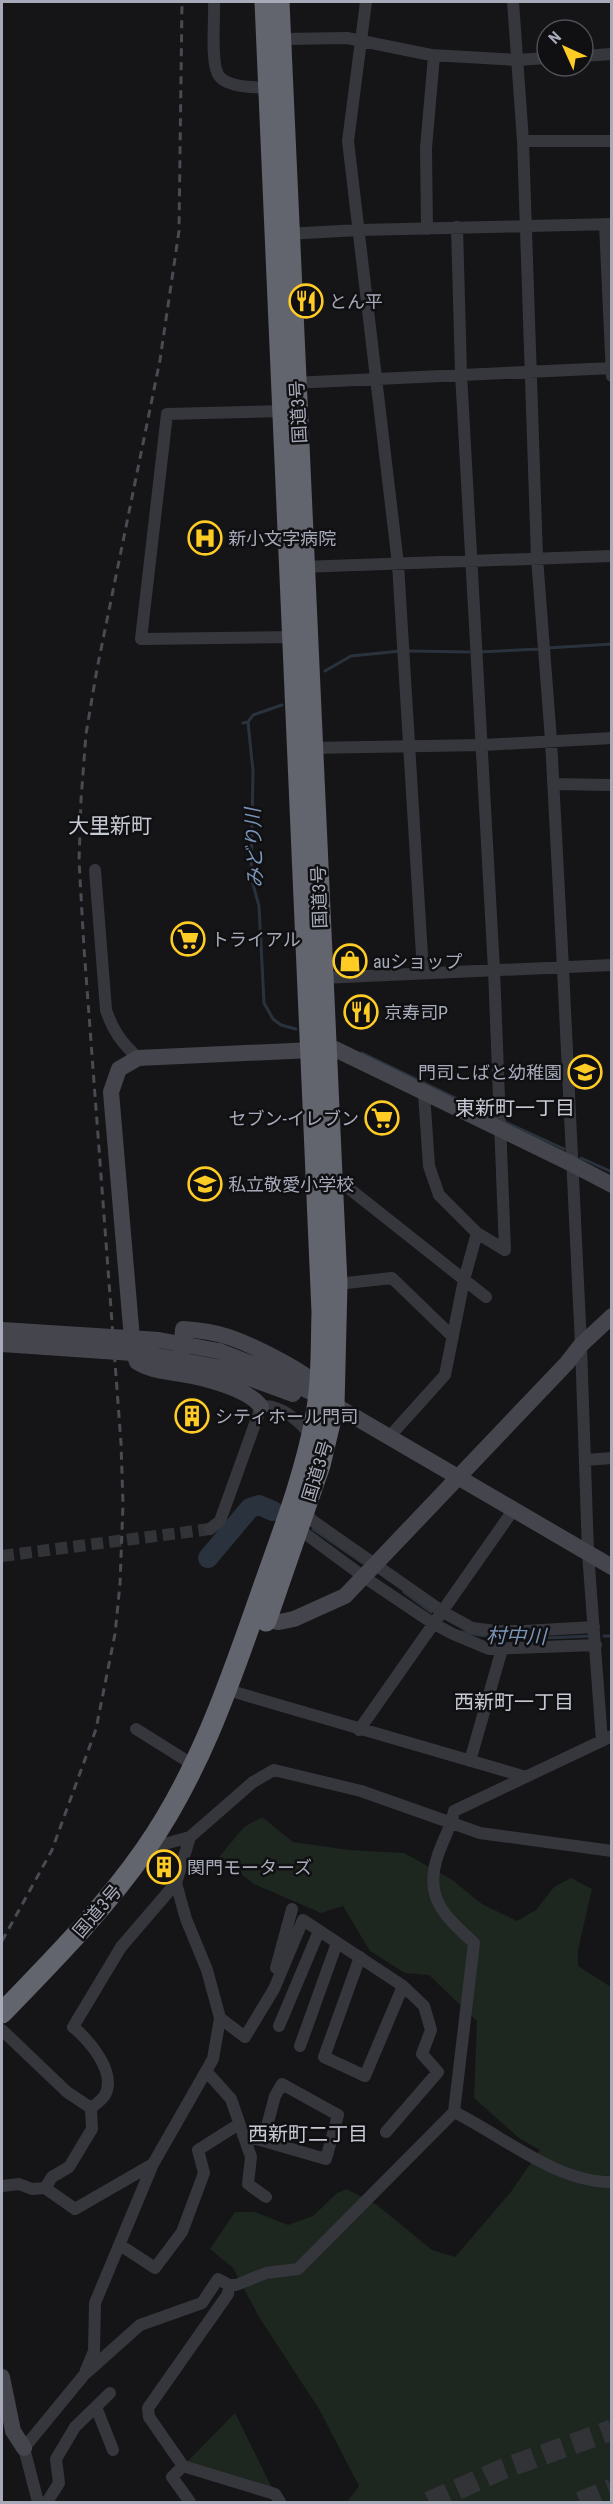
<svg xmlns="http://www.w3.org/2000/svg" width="613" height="2504" viewBox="0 0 613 2504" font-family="'Roboto Condensed','Noto Sans JP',sans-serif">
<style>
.green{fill:#1d261f}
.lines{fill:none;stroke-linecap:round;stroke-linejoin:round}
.stream{stroke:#2a333d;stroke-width:3}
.river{stroke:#2a333d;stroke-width:20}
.street-tunnel{stroke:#323337;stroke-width:12;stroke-dasharray:12 6;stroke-linecap:butt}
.highway-tunnel{stroke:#323337;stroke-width:21;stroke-dasharray:21 10;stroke-linecap:butt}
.street{stroke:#36363d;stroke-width:12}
.secondary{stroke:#44454d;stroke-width:16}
.highway{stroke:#62646e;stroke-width:21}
.rail{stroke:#494a52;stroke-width:3;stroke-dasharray:8 6;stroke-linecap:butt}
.secondary-bridge{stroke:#44454d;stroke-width:16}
.labels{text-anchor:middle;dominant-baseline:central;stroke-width:5;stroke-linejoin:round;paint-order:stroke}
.poi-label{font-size:18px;fill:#a6aab9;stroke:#101012;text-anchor:start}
.street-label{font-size:18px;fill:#a6aab9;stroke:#101012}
.water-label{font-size:20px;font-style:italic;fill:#7a94b7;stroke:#101012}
.neighbourhood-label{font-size:20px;fill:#c7cad4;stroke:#101012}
.quarter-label{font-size:21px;fill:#c7cad4;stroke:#101012}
</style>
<rect width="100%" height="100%" fill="#151517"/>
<path class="green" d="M262 1817 293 1842 349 1850 404 1853 451 1879 482 1904 517 1921 536 1910 554 1887 571 1878 592 1889 578 1950V1966L611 1987V2502H347L359 2486 319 2409 259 2317 233 2268 210 2249 235 2212H255L288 2225 313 2216 337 2193 347 2189 377 2205 432 2250 455 2257 510 2193 540 2150 519 2138 474 2098 477 2021 429 1975 405 1973 370 1951 343 1906 321 1913 254 1884 219 1857 244 1827Z
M235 2413 275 2494 183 2466Z"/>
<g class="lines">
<path class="stream" d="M547 648 612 644
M408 651 469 652
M479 652 541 649
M325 671 351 656 401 651
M248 722 253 771 251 877 259 906 264 1003 273 1019 281 1025 296 1029
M243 723 248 722 253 715 282 705
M362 1053 497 1118
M503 1121 564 1149
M581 1158 612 1172
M313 1529 363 1563
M404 1592 431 1612
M462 1632C504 1641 547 1638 590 1636
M604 1636H612"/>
<path class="river" d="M208 1558 250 1508 259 1505 273 1511"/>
<path class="street-tunnel" d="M2 1556 210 1529"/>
<path class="highway-tunnel" d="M429 2502 503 2469 612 2430
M580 2502 612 2489"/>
<path class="street" d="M214 2C215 18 210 64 219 76 228 88 259 88 273 87
M366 2 348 141 398 564 423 972
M513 2 523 141 537 558 551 740 563 968 581 1345 588 1553 602 1741
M282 39 347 38 431 55 517 60 547 58
M583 56 612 54
M523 141H612
M605 224 612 376
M457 227 461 373 494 970 505 1250 477 1233
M427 229 426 148 434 56
M286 234 360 230 612 224
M292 383 612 368
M283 411 167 414 141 639 298 637
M301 567 612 556
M308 748 483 745 612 738
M553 784 612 785
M95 870 106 1010C113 1031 122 1043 138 1058
M322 978 612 965
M332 1175 486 1297
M337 1284 392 1278 453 1337
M390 1436 445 1375 464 1280 477 1233 439 1195 429 1166 424 1094
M586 1460 612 1458
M305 1513 313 1521 443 1612 472 1628 496 1631H524L594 1627
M210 1529 220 1521 261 1407C278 1402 302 1423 311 1436
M299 1529 364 1577 434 1624 453 1634 489 1649 596 1645
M238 1693 526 1777
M136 1729 195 1766
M359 1730 514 1509
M470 1761 502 1649
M146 1849 190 1837 253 1782 274 1770 361 1791 480 1833 612 1851
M360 1957 324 2057 365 2076 403 1986
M276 1968 292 1909
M220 2018 245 2037 274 1989 303 1920 403 1986 424 2006 431 2030 422 2054 438 2072 386 2132
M279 2026 319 1931
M2 2030 67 2092 91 2108
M300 2046 337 1943
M206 2071 231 2099 251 2157 248 2184 266 2197
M454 2112C502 2135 556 2183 612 2182
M243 2135 326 2159 338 2115 282 2084 275 2096 263 2141
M2 2186 19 2184 32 2189 45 2188 75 2209 153 2164
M45 2188 52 2177 69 2167 92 2129 91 2108C95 2105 102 2100 105 2095 117 2072 89 2040 73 2027L121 1947 176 1883
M120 2245 155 2268 182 2232 204 2173 198 2150 239 2124
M229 2285 228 2294 148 2408 149 2417 183 2466 275 2494 280 2502
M86 2370 94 2351 95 2303 153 2164 213 2059 220 2018 207 1970 186 1919 176 1883 190 1837
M96 2407 113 2450
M183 2466 172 2477 190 2502
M38 2502 24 2448 84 2375 140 2325 202 2303 218 2279 229 2285H236L266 2273 298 2269 454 2112 474 1943C445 1916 423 1898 438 1855 443 1840 451 1827 454 1811L612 1736
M47 2502 59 2483 56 2459 75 2427 110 2393"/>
<path class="secondary" d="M219 1351 257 1366 319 1396 612 1567
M181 1357 183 1329C198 1330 214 1332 229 1337 252 1345 312 1374 325 1393
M222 1368 293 1394
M261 1407C250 1389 202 1377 181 1374 165 1371 151 1371 137 1362L133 1351 111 1092 119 1069 138 1058 335 1049 572 1164 612 1185
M256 1618 279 1622 294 1619 345 1596 567 1363 581 1345 612 1316
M2 2377 13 2431 24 2448"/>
<path class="highway" d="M266 1621 320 1465 334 1406 337 1284 332 1175 279 2
M2 2013C52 1961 104 1909 145 1850 201 1770 232 1676 264 1585 283 1531 304 1477 315 1420 322 1385 321 1348 322 1312L265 2"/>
<path class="rail" d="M2 1941 52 1850 96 1729 115 1634 120 1584 123 1504 121 1443 84 948 79 861 81 800 86 734 97 669 160 360 179 231 182 2"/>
<path class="secondary-bridge" d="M2 1330 159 1340 219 1351
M2 1344 147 1354 222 1368"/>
</g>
<defs>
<g id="restaurant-ring" transform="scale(1.725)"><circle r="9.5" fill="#101012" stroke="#ffcc26" stroke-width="1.5"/><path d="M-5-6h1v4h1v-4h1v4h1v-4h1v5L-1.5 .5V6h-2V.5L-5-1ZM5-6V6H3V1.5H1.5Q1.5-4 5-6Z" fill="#ffcc26"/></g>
<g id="hospital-ring" transform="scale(1.725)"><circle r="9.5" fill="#101012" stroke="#ffcc26" stroke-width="1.5"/><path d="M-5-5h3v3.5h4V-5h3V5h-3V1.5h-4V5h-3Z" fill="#ffcc26"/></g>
<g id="supermarket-ring" transform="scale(1.725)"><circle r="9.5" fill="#101012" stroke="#ffcc26" stroke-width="1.5"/><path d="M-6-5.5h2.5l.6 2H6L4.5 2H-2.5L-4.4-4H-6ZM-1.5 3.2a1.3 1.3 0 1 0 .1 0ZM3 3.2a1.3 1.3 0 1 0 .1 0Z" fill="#ffcc26"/></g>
<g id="shop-ring" transform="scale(1.725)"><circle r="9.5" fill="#101012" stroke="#ffcc26" stroke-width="1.5"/><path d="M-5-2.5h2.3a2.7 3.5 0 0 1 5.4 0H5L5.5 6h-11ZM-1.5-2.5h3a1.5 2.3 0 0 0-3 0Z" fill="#ffcc26"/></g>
<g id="school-ring" transform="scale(1.725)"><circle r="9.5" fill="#101012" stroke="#ffcc26" stroke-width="1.5"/><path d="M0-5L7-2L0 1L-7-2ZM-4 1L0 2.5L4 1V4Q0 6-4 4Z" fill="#ffcc26"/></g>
<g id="building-ring" transform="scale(1.725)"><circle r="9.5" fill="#101012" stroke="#ffcc26" stroke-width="1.5"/><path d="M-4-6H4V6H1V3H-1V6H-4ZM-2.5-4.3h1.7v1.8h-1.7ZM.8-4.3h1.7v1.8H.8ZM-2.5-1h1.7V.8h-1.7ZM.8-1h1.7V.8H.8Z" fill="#ffcc26"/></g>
</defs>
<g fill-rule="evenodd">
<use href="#restaurant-ring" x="306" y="301"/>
<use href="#hospital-ring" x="205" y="538"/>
<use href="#supermarket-ring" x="188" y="939"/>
<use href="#shop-ring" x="350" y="961"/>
<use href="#restaurant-ring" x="361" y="1012"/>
<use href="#school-ring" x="585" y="1072"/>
<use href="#supermarket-ring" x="382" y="1118"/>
<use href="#school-ring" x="205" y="1184"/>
<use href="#building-ring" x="192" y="1416"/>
<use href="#building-ring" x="164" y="1867"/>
</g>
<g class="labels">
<g class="poi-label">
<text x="329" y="301">とん平</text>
<text x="228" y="538">新小文字病院</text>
<text x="211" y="939">トライアル</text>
<text x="373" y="961">auショップ</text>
<text x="384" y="1012">京寿司P</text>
<text x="562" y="1072" text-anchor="end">門司こばと幼稚園</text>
<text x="359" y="1118" text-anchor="end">セブン-イレブン</text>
<text x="228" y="1184">私立敬愛小学校</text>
<text x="215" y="1416">シティホール門司</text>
<text x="187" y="1867">関門モーターズ</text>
</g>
<g class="street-label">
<text transform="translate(298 412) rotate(-93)">国道3号</text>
<text transform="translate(319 897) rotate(-92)">国道3号</text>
<text transform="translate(317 1471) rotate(-73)">国道3号</text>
<text transform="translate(97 1911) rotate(-49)">国道3号</text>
</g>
<g class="water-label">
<text transform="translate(254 848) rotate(-92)">みどり川</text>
<text transform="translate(516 1636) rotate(1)">村中川</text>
</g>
<g class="neighbourhood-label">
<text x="515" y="1108">東新町一丁目</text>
<text x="514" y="1702">西新町一丁目</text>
<text x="308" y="2134">西新町二丁目</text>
</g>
<g class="quarter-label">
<text x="110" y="826">大里新町</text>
</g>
</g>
<rect width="613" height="2504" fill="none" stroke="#a6aab9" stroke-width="6"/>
<g transform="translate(565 48) rotate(315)"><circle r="28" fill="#101012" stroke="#4c4e55" stroke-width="1.5"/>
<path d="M0-4.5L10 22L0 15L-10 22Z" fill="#ffcc26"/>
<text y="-9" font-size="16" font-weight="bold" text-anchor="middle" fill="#a6aab9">N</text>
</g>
</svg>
